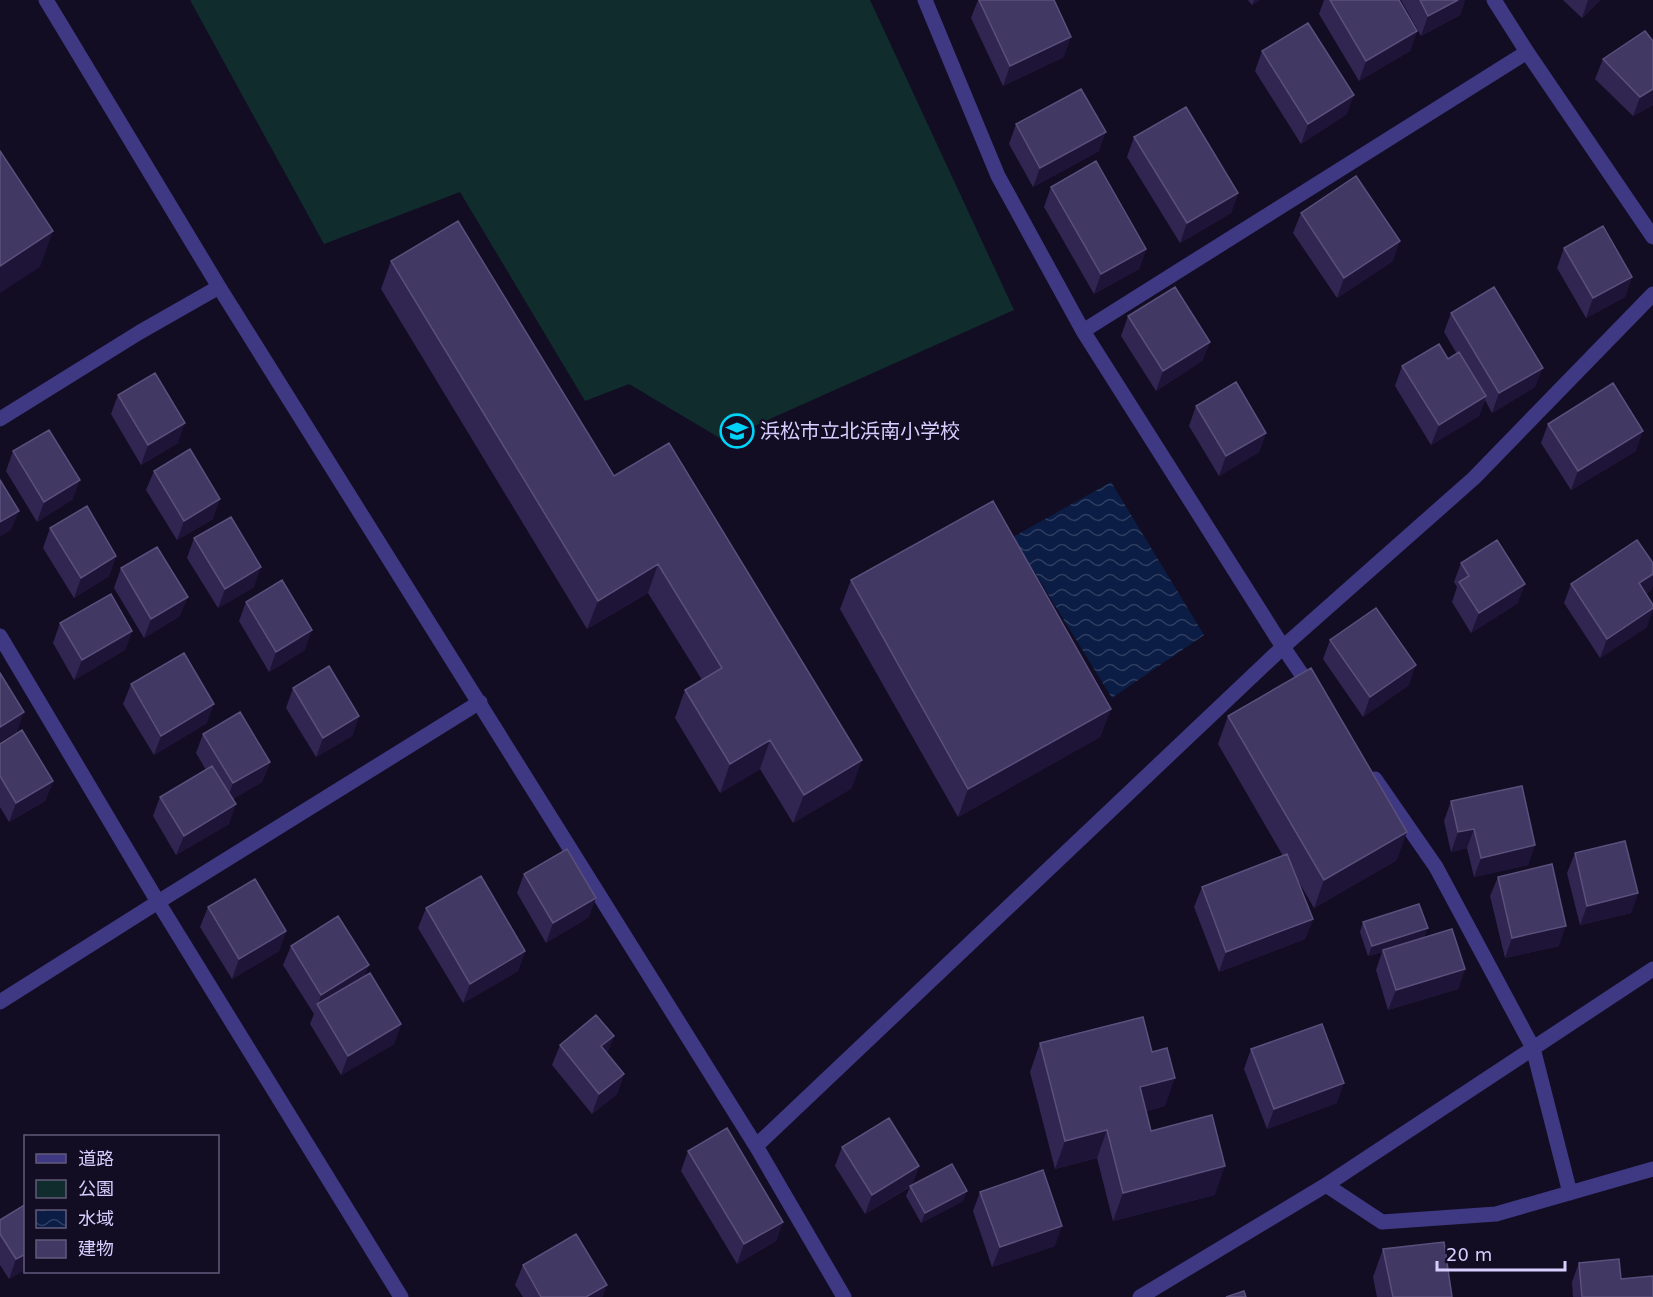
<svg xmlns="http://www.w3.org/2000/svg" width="1653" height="1297" viewBox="0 0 1653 1297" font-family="'DejaVu Sans','Noto Sans JP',sans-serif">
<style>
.park{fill:#102c2d}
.water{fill:url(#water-waves)}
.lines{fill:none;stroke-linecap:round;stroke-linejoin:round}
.minor{stroke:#3f3882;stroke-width:15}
.wall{fill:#312651}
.shaded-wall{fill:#1d1437}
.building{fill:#423864;stroke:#5a507c;stroke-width:1.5}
.labels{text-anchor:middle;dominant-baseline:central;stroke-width:4.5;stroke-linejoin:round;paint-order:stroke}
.poi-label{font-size:20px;fill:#d7cfff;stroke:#120d23;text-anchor:start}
</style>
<defs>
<pattern id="water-waves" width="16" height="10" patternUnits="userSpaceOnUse" patternTransform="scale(1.5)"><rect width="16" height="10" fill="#0b1d44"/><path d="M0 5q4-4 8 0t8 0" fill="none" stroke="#2e3d60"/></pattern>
</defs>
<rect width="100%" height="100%" fill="#120d23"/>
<path class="park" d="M190 0H870L1014 310 723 440 629 384 585 401 460 192 324 244Z"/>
<path class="water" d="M1111 482 1204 635 1112 698 1013 537Z"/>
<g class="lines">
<path class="minor" d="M46 0 219 287 756 1146 844 1297
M925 0 998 176 1083 331 1283 647 1313 691
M1494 0 1527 52 1653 237
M1083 331 1527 52
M0 419 140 332 219 287
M0 636 158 902 401 1297
M1375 779 1436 867 1533 1048 1570 1193
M0 1002 158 902 480 702
M756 1146 1283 647 1474 478 1653 294
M1326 1185 1382 1222 1496 1214 1653 1169
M1140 1297 1326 1185 1653 969"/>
</g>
<path class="wall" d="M978 0H1054L1064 57 1003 86 971 18Z
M1248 0H1260L1252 5Z
M1324 0H1399L1417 31 1410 51 1359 81 1319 14Z
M1401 0H1465L1460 15 1421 36Z
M1563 0H1600L1582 18Z
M1653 41V105L1633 116 1595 79 1603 59Z
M1262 51 1347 114 1301 144 1255 71Z
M1016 124 1099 151 1033 187 1009 144Z
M1134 137 1238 193 1231 213 1180 243 1127 157Z
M1051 187 1146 249 1139 269 1094 294 1044 207Z
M1301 213 1393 261 1337 298 1293 233Z
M1564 248 1632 277 1625 297 1586 318 1557 268Z
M391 261 614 476 852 788 793 823 760 769 720 793 675 718 685 690 702 680 648 593 587 629 381 289Z
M1451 313 1535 387 1492 413 1485 400 1479 416 1431 445 1395 386 1402 366 1448 359 1457 354 1444 332Z
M1128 316 1210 342 1202 361 1156 391 1121 336Z
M118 395 178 443 141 465 111 414Z
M1196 406 1266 433 1259 452 1219 476 1189 426Z
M1548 424 1636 451 1571 490 1541 443Z
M13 451 73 499 37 522 6 471Z
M154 471 213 519 177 540 146 490Z
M50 528 116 556 109 576 74 598 43 548Z
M194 538 254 587 218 608 187 558Z
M1461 563 1518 603 1471 633 1452 602 1457 587 1454 582Z
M1653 563V585L1651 590 1646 594 1647 627 1600 658 1564 603 1571 584Z
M121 568 180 616 144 638 114 588Z
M851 580 1111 709 1100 737 958 817 840 609Z
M246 602 305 650 269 672 239 621Z
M60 623 132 631 125 650 74 680 53 643Z
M1330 640 1409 685 1363 717 1323 659Z
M131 684 207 723 154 755 123 704Z
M293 688 359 716 352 736 316 757 286 708Z
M1228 716 1397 860 1314 908 1297 879 1313 919 1305 939 1219 972 1194 907 1202 887 1283 856 1218 744Z
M203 734 270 762 262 782 233 799 229 824 176 855 153 816 160 797 206 770 196 753Z
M0 744 53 781 45 801 9 822 0 807Z
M1451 801 1535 845 1528 865 1474 877 1467 848 1451 852 1444 821Z
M1575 853 1638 893 1631 913 1580 925 1567 873Z
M524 874 589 917 546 943 517 893Z
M1498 877 1559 946 1505 958 1490 896Z
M208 907 286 931 279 951 232 979 200 927Z
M426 908 525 951 518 971 463 1003 418 928Z
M1363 922 1424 937 1465 969 1458 989 1388 1010 1376 970 1382 952 1368 956 1360 932Z
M291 946 365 976 401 1024 394 1044 341 1075 310 1024 314 1014 283 965Z
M614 1036 607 1053 624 1074 617 1094 592 1114 552 1065 560 1045Z
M1040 1043 1165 1106 1146 1111 1151 1131 1215 1195 1113 1221 1097 1158 1055 1169 1030 1072Z
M1251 1049 1337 1103 1267 1129 1244 1069Z
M842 1147 919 1166 912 1185 963 1201 921 1223 906 1196 910 1187 865 1214 835 1166Z
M688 1151 783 1222 776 1241 737 1264 681 1171Z
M980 1192 1055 1246 992 1267 973 1211Z
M26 1204V1269L9 1279 0 1265V1220Z
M1383 1249 1452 1297H1377L1373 1277Z
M1579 1263 1621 1279 1653 1297H1573L1572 1282Z
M523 1265 607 1285 602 1297H523L515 1285Z"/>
<path class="shaded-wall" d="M1254 0H1260L1252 5Z
M1458 0H1465L1460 15 1421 36 1428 16Z
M1588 0H1600L1582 18Z
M1417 31 1410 51 1359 81 1366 61Z
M1071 37 1064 57 1003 86 1010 66Z
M1653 89V105L1633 116 1640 97Z
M1354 95 1347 114 1301 144 1308 124Z
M1106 132 1099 151 1033 187 1040 168Z
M1238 193 1231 213 1180 243 1187 223Z
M53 231 40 267 0 293V266Z
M1400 241 1393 261 1337 298 1344 278Z
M1146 249 1139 269 1094 294 1101 274Z
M1632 277 1625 297 1586 318 1593 298Z
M1210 342 1202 361 1156 391 1163 371Z
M1543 368 1535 387 1492 413 1499 393Z
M1486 396 1479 416 1431 445 1439 425Z
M185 423 178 443 141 465 148 445Z
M1643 431 1636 451 1571 490 1578 471Z
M1266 433 1259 452 1219 476 1226 456Z
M80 480 73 499 37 522 44 502Z
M220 499 213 519 177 540 184 521Z
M19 511 11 530 0 537V522Z
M116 556 109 576 74 598 81 578Z
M658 564 648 593 587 629 598 601Z
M261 567 254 587 218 608 225 589Z
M1653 574V585L1651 590 1632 603 1639 583Z
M1525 584 1518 603 1471 633 1479 613Z
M188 597 180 616 144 638 151 619Z
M1653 608V611L1647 627 1600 658 1607 639Z
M312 630 305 650 269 672 276 652Z
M132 631 125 650 74 680 82 660Z
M1416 665 1409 685 1363 717 1370 697Z
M214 704 207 723 154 755 161 736Z
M1111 709 1100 737 958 817 968 789Z
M24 712 17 732 0 742V727Z
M359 716 352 736 316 757 323 738Z
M770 740 760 769 720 793 730 764Z
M862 760 852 788 793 823 804 795Z
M270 762 262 782 226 803 233 783Z
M53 781 45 801 9 822 16 803Z
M236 804 229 824 176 855 184 836Z
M1474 829 1467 848 1451 852 1458 832Z
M1407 832 1397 860 1314 908 1324 880Z
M1535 845 1528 865 1474 877 1481 858Z
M1638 893 1631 913 1580 925 1587 906Z
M596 898 589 917 546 943 553 923Z
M1313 919 1305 939 1219 972 1226 952Z
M1566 926 1559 946 1505 958 1512 938Z
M1428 928 1424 938 1368 956 1372 946Z
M286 931 279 951 232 979 239 959Z
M525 951 518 971 463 1003 470 984Z
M369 965 361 985 318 1005 321 995Z
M1465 969 1458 989 1388 1010 1396 990Z
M401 1024 394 1044 341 1075 348 1056Z
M614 1036 606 1056 601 1046Z
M624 1074 617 1094 592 1114 599 1094Z
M1175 1078 1165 1106 1130 1115 1140 1087Z
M1344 1083 1337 1103 1267 1129 1274 1109Z
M1107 1130 1097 1158 1055 1169 1065 1141Z
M919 1166 912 1185 865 1214 872 1195Z
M1225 1166 1215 1195 1113 1221 1123 1193Z
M967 1191 963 1201 921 1223 925 1213Z
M783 1222 776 1241 737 1264 744 1244Z
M1062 1226 1055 1246 992 1267 1000 1247Z
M26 1254V1269L9 1279 16 1259Z
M607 1285 602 1297H586Z"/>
<path class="building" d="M979 0H1054L1071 37 1010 66Z
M1330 0H1399L1417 31 1366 61Z
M1420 0H1458L1428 16Z
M1308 23 1354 95 1308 124 1262 51Z
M1645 31 1653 41V89L1640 97 1603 59Z
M1081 89 1106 132 1040 168 1016 124Z
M1186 107 1238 193 1187 223 1134 137Z
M0 151 53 231 0 266Z
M1096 161 1146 249 1101 274 1051 187Z
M1356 176 1400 241 1344 278 1301 213Z
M458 221 614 476 669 443 862 760 804 795 770 740 730 764 685 690 722 668 658 564 598 601 391 261Z
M1603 226 1632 277 1593 298 1564 248Z
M1175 287 1210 342 1163 371 1128 316Z
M1494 287 1543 368 1499 393 1451 313Z
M1439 344 1448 359 1459 352 1486 396 1439 425 1402 366Z
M155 373 185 423 148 445 118 395Z
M1236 382 1266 433 1226 456 1196 406Z
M1613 383 1643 431 1578 471 1548 424Z
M49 430 80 480 44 502 13 451Z
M190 449 220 499 184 521 154 471Z
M0 480 19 511 0 522Z
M993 501 1111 709 968 789 851 580Z
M87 506 116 556 81 578 50 528Z
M231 517 261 567 225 589 194 538Z
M1497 540 1525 584 1479 613 1459 582 1469 576 1461 563Z
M1637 540 1653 563V574L1639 583 1653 605V608L1607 639 1571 584Z
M157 547 188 597 151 619 121 568Z
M282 580 312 630 276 652 246 602Z
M111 594 132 631 82 660 60 623Z
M1376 608 1416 665 1370 697 1330 640Z
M184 653 214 704 161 736 131 684Z
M329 666 359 716 323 738 293 688Z
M1311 668 1407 832 1324 880 1228 716Z
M0 673 24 712 0 727Z
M240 712 270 762 233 783 203 734Z
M22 730 53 781 16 803 0 776V744Z
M212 766 236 804 184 836 160 797Z
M1522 786 1535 845 1481 858 1474 829 1458 832 1451 801Z
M1625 841 1638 893 1587 906 1575 853Z
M567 849 596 898 553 923 524 874Z
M1287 854 1313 919 1226 952 1202 887Z
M1552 864 1566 926 1512 938 1498 877Z
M481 876 525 951 470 984 426 908Z
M255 879 286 931 239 959 208 907Z
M1419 904 1428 928 1372 946 1363 922Z
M338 916 369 965 321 995 291 946Z
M1452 929 1465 969 1396 990 1383 950Z
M370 973 401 1024 348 1056 317 1004Z
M596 1015 614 1036 601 1046 624 1074 599 1094 560 1045Z
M1143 1017 1152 1052 1167 1048 1175 1078 1140 1087 1151 1131 1212 1115 1225 1166 1123 1193 1107 1130 1065 1141 1040 1043Z
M1322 1024 1344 1083 1274 1109 1251 1049Z
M889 1118 919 1166 872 1195 842 1147Z
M727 1128 783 1222 744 1244 688 1151Z
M952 1164 967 1191 925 1213 910 1186Z
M1043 1170 1062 1226 1000 1247 980 1192Z
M26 1204V1254L16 1259 0 1234V1220Z
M576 1234 607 1285 586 1297H541L523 1265Z
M1444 1242 1452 1297H1393L1383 1249Z
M1619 1259 1621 1279 1653 1276V1297H1582L1579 1263Z
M1244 1291 1246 1297H1226Z"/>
<defs>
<g id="school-ring" transform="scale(1.725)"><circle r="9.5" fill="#120d23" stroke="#00d3fa" stroke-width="1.5"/><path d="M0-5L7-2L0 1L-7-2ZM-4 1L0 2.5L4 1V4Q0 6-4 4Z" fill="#00d3fa"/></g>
</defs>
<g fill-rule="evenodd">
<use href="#school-ring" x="737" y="431"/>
</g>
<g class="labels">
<g class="poi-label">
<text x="760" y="431">浜松市立北浜南小学校</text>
</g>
</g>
<rect x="24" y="1135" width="195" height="138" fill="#120d23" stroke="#615b7b" stroke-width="1.5"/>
<rect x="36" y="1154" width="30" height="9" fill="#3f3882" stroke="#615b7b" stroke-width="1.5"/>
<text x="78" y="1165" font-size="18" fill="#d7cfff">道路</text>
<rect x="36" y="1180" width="30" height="18" fill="#102c2d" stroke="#615b7b" stroke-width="1.5"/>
<text x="78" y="1195" font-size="18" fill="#d7cfff">公園</text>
<rect x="36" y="1210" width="30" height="18" fill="url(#water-waves)" stroke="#615b7b" stroke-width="1.5"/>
<text x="78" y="1225" font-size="18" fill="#d7cfff">水域</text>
<rect x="36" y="1240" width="30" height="18" fill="#423864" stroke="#615b7b" stroke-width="1.5"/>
<text x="78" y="1255" font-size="18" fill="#d7cfff">建物</text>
<path d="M1437 1261v9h128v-9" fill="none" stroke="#d7cfff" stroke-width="3"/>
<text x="1446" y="1261" font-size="18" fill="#d7cfff" stroke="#120d23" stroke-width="4.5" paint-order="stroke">20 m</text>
</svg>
